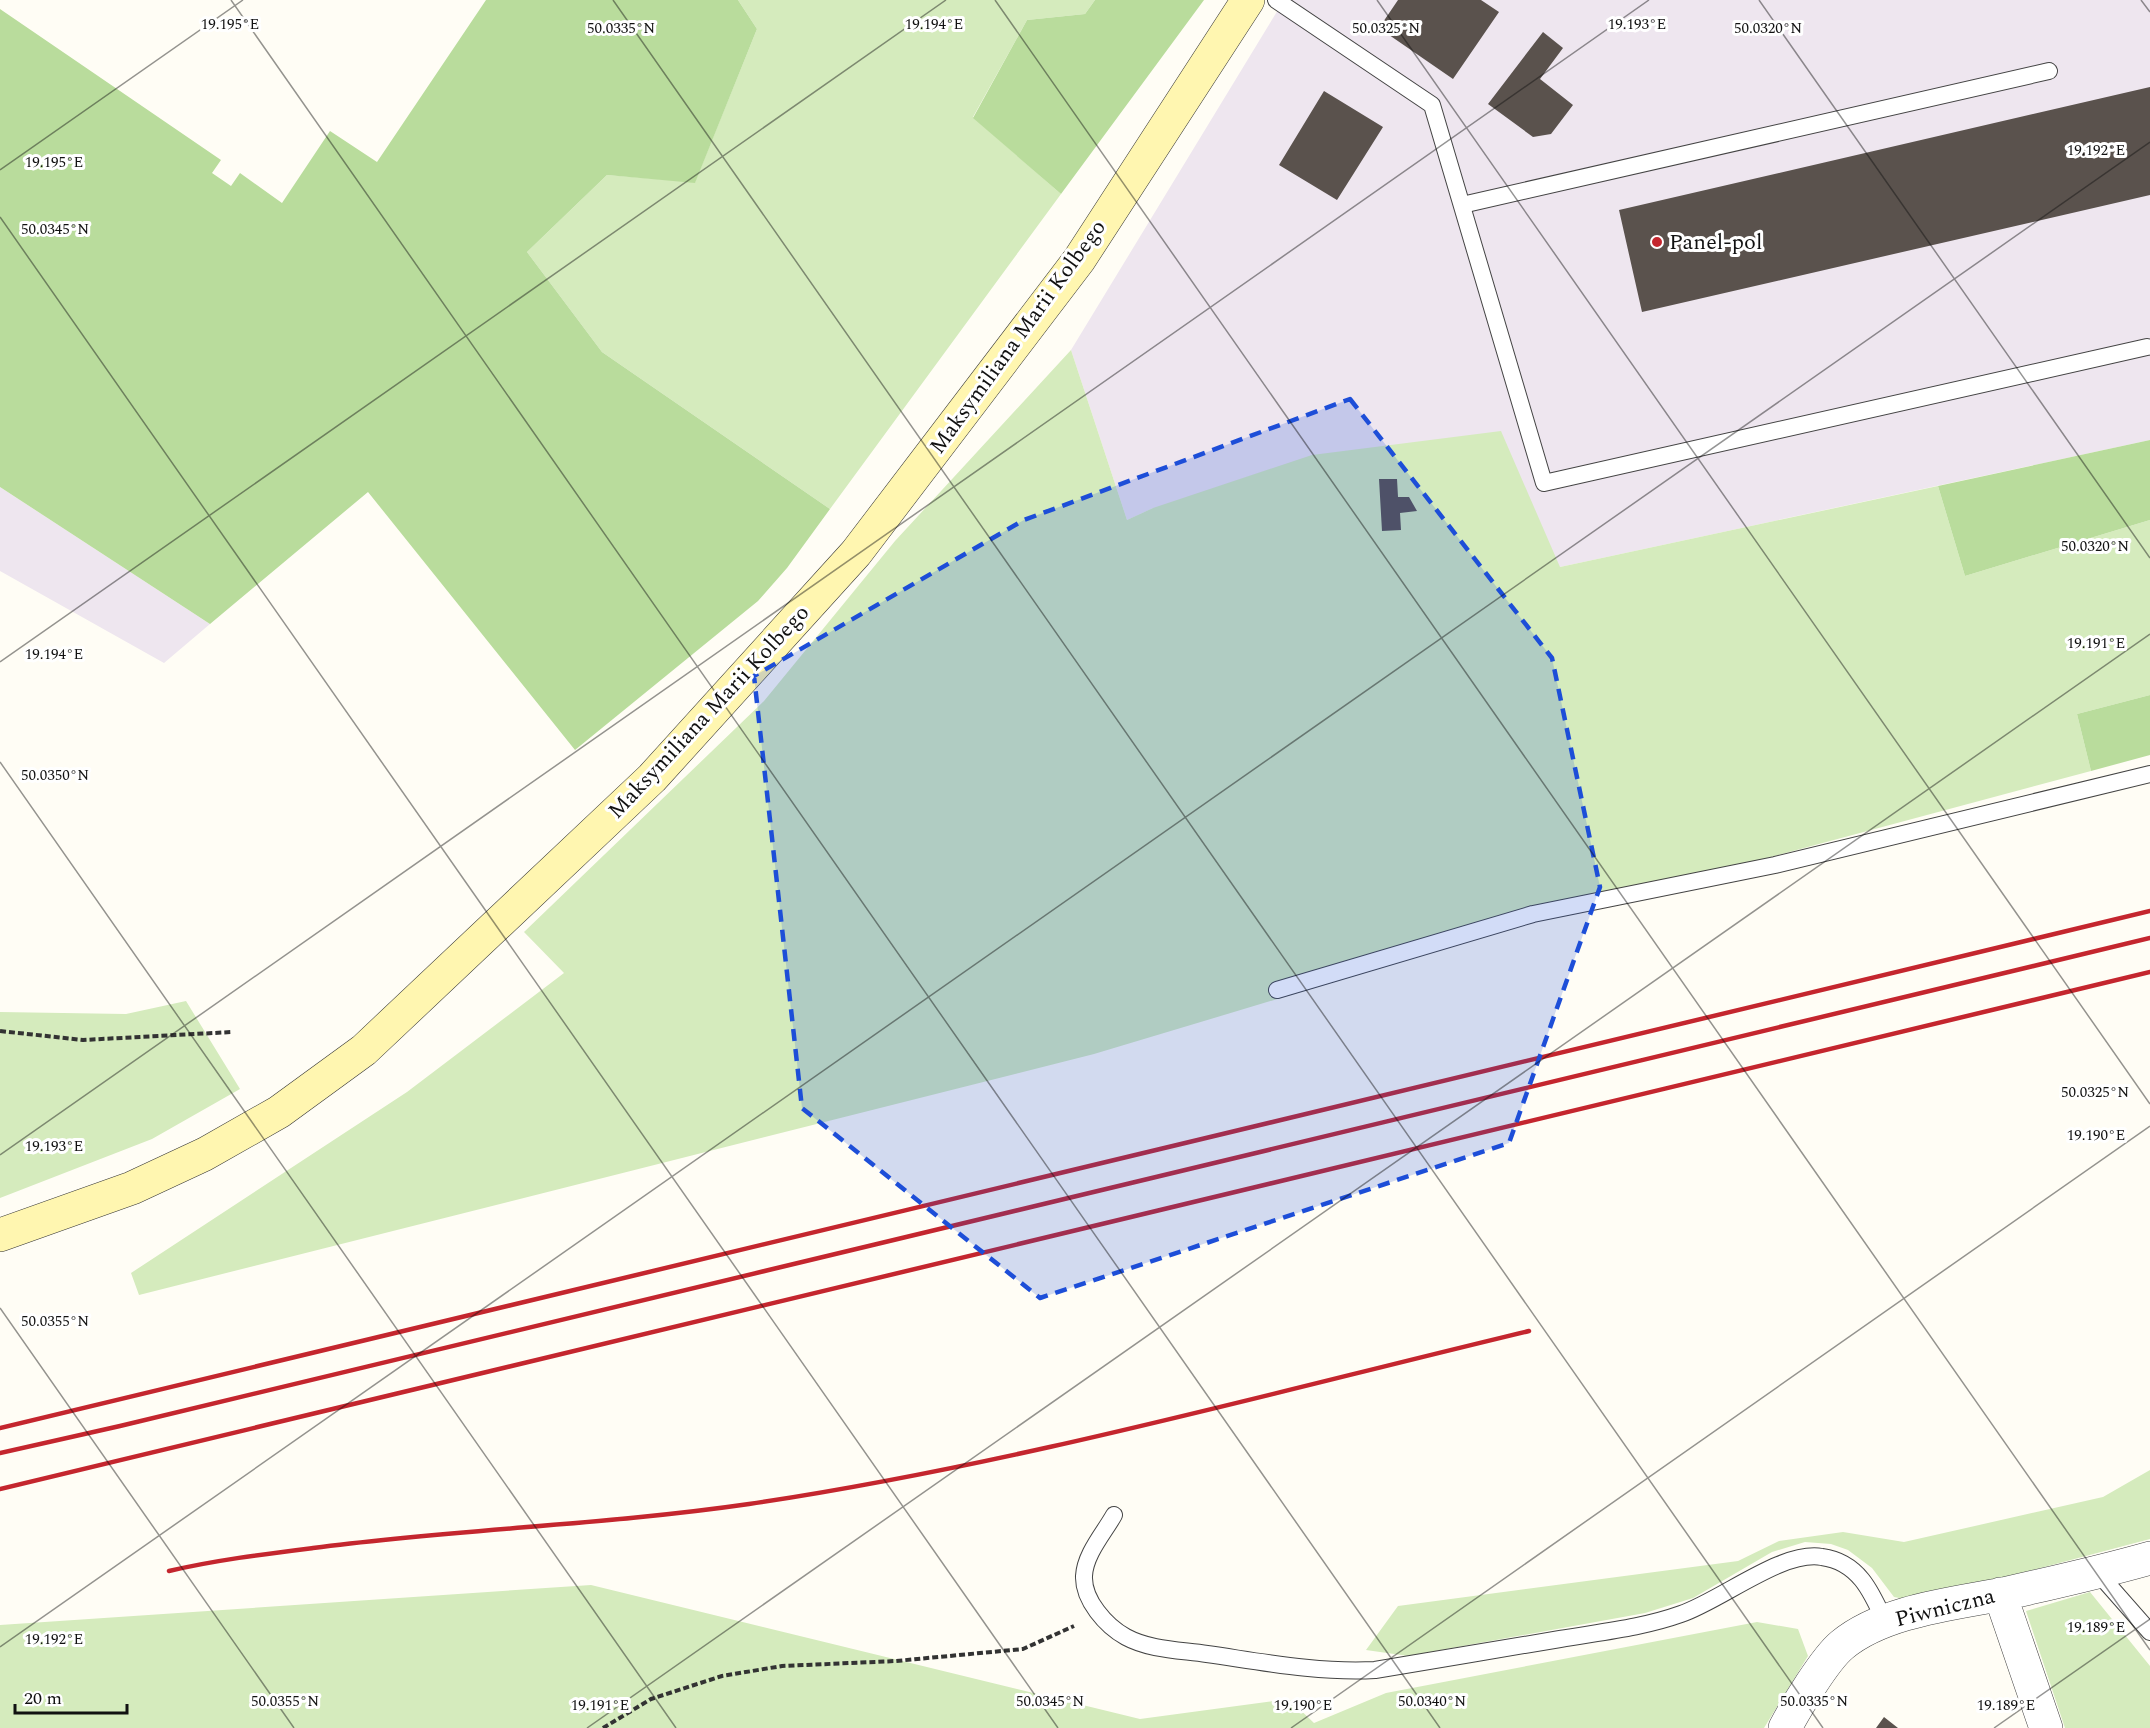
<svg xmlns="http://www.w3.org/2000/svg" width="2150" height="1728" viewBox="0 0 2150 1728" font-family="Spectral,serif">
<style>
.industrial{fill:#eee6ef}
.green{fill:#d5ebbd}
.forest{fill:#b9dc9c}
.building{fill:#5a524d}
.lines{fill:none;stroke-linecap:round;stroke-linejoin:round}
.lane-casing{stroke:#444;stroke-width:18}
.street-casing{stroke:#444;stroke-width:34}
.secondary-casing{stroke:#333;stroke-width:34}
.path{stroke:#333;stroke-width:4;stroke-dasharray:6 3;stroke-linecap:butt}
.lane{stroke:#fff;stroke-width:16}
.street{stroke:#fff;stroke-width:33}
.secondary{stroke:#fff6b0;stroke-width:33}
.rail{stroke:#c4262e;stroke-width:4.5}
.marked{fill:#1d4ed8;fill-opacity:0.2;stroke:#1d4ed8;stroke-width:4.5;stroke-dasharray:12 8;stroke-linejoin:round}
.ticks{fill:none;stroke:#111;stroke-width:1.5;stroke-opacity:0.45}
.poi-dot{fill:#c4262e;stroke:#fff;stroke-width:2}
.labels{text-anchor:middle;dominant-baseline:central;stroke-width:6;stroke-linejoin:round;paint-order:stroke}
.poi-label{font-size:22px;fill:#111;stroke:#fff;text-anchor:start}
.street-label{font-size:22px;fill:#111;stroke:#fff}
.ticks-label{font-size:15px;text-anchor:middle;fill:#111;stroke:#fff;stroke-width:6;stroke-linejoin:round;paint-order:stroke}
</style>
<rect width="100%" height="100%" fill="#fffdf5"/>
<path class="industrial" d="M1284 0H2150V440L1560 567 1153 508 1127 520 1071 350Z
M0 487 210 624 164 663 0 571Z"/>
<path class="green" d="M738 0H1095L1085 14 1027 20 973 117 1061 194 830 509 602 352 527 252 607 175 695 182 757 29Z
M1071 350 1127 520 1153 508 1312 455 1501 431 1560 567 1938 486 1965 576 2150 520V695L2077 714 2091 771 1584 907 1094 1054 139 1295 131 1273 407 1092 564 973 524 932 764 701 895 541Z
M186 1001 240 1089 152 1139 0 1198V1012L126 1014Z
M2150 1470V1539L1916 1601 1894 1597 1872 1568 1848 1550 1831 1544 1805 1542 1772 1552 1693 1598 1645 1613 1408 1656 1366 1650 1398 1606 1738 1561 1779 1541 1843 1532 1904 1542 2103 1497Z
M591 1585 1140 1719 1289 1699 1314 1723 1386 1693 1757 1622 1798 1629 1808 1656 1764 1728H0V1625Z
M2090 1592 2150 1666V1728H2065L2026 1611Z"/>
<path class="forest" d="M486 0H738L757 29 695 183 607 175 527 252 602 352 830 509 787 568 758 601 575 750 368 492 210 624 0 487V9L221 160 212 173 231 186 240 173 282 203 330 131 377 162Z
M1095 0H1204L1061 194 973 118 1027 20 1085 14Z
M2150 440V520L1965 576 1938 486Z
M2150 695V755L2091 771 2077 714Z"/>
<path class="building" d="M1398 0H1481L1499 12 1453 79 1379 28Z
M1543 32 1563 48 1540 79 1573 105 1551 134 1533 137 1488 104Z
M2150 87V195L1642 312 1619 210Z
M1324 91 1383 127 1337 200 1279 165Z
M1379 479H1397L1398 497H1409L1417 511 1400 513 1401 530 1382 531Z
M1884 1717 1898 1728H1876Z"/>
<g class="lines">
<g class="lane-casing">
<path id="lane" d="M1276 0 1432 105 1544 483 2147 347
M1462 205 2049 71
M1277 990 1533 914 1775 865 2150 774
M1114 1515C1104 1533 1085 1554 1084 1576 1083 1600 1106 1626 1126 1637 1150 1650 1180 1650 1207 1654 1263 1662 1318 1673 1375 1670 1437 1660 1498 1649 1560 1639 1600 1632 1642 1628 1681 1614 1722 1600 1782 1550 1822 1557 1859 1562 1872 1593 1885 1622
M2098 1573 2150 1632"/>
</g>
<g class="street-casing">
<path id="street" d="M2000 1594 2046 1728
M1785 1728C1796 1707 1825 1659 1842 1645 1883 1611 1952 1604 2003 1594 2052 1583 2101 1572 2150 1558"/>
</g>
<g class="secondary-casing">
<path id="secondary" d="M0 1235 132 1188 205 1154 279 1112 364 1050 652 778 856 553 1079 260 1248 0"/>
</g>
<path class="path" d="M0 1031 83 1040 232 1032
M603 1728 651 1699 722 1676 782 1666 896 1661 1023 1649 1074 1626"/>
<use href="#lane" class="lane"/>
<use href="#street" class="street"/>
<use href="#secondary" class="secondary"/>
<path class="rail" d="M0 1428 2150 911
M0 1453 120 1426 2150 938
M0 1489 2150 972
M169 1571C216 1560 265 1554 313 1548 458 1529 604 1525 749 1504 1012 1465 1270 1393 1529 1331"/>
</g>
<path class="marked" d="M1350 399 1552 658 1600 887 1509 1143 1040 1298 802 1108 754 676 1024 520Z"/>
<path class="ticks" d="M231 0 1440 1728M613 0 1823 1728M995 0 2150 1650M1377 0 2150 1104M1759 0 2150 558M2141 0 2150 12M0 170 243 0M0 217 1058 1728M0 662 946 0M0 762 676 1728M0 1155 1649 0M0 1308 294 1728M0 1647 2150 142M587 1728 2150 634M1291 1728 2150 1126M1994 1728 2150 1619"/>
<circle class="poi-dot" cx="1657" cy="242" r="6"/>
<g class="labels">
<g class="poi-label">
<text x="1669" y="242">Panel-pol</text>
</g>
<g class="street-label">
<text transform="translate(1018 337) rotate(-54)">Maksymiliana Marii Kolbego</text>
<text transform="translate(709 712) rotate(-47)">Maksymiliana Marii Kolbego</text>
<text transform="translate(1945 1608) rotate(-14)">Piwniczna</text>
</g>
</g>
<g class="ticks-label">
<text x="230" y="29">19.195°E</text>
<text x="934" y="29">19.194°E</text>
<text x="1637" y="29">19.193°E</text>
<text x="621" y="33">50.0335°N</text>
<text x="1386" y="33">50.0325°N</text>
<text x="1768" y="33">50.0320°N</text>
<text x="2096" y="155">19.192°E</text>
<text x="54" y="167">19.195°E</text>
<text x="55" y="234">50.0345°N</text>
<text x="2095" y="551">50.0320°N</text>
<text x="2096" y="648">19.191°E</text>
<text x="54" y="659">19.194°E</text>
<text x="55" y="780">50.0350°N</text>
<text x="2095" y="1097">50.0325°N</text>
<text x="2096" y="1140">19.190°E</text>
<text x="54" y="1151">19.193°E</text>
<text x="55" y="1326">50.0355°N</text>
<text x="2096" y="1632">19.189°E</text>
<text x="54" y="1644">19.192°E</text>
<text x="285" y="1706">50.0355°N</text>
<text x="1050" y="1706">50.0345°N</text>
<text x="1432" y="1706">50.0340°N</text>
<text x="1814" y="1706">50.0335°N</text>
<text x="600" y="1710">19.191°E</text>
<text x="1303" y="1710">19.190°E</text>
<text x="2006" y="1710">19.189°E</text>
</g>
<path d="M15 1704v9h112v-9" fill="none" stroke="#111111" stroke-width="3"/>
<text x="24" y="1704" font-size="18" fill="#111111" stroke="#ffffff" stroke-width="4.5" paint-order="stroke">20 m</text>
</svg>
